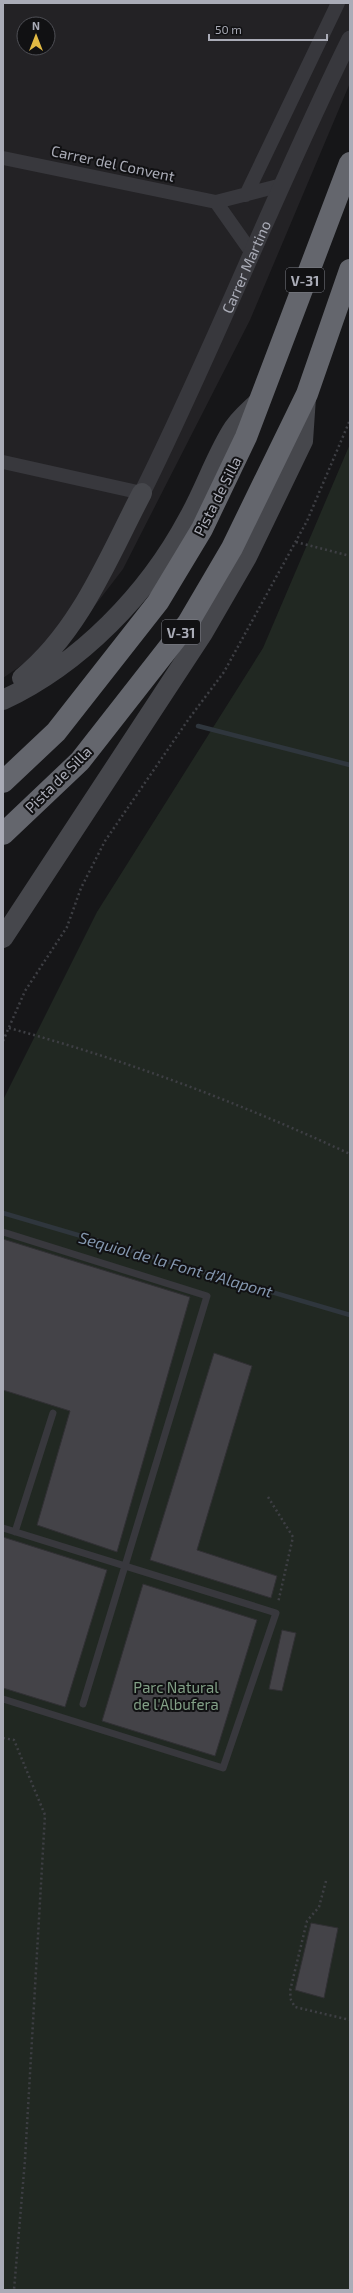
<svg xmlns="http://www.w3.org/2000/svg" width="353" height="2293" viewBox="0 0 353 2293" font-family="'Exo 2',sans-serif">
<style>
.built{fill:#232225;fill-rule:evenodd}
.green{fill:#212822}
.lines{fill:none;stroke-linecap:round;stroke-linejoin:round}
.stream{stroke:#2f363d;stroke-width:4.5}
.building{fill:#444348;stroke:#313034}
.path{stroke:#3e3f44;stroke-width:2.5;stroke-dasharray:2 3;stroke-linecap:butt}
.service{stroke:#38383d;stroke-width:7}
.minor{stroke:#38383d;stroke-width:14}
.tertiary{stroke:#38383d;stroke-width:17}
.secondary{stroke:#46474c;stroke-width:20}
.motorway{stroke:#64666d;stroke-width:22}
.labels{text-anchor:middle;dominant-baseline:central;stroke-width:4;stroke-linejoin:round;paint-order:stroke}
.shield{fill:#111113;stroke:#7c7e86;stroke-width:1}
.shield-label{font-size:14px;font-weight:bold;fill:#aaacb7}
.street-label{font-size:15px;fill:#aaacb7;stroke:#111113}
.park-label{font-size:15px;fill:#82a086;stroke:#111113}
.water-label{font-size:16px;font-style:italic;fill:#8497af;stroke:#111113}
</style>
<rect width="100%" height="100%" fill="#161618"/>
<path class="built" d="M3 3H350V83L250 320 123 569 80 625 3 678ZM24 24H48V48H24Z"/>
<path class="green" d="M350 444V2290H3V1100L97 912 263 648Z"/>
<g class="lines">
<path class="stream" d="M198 726 350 765
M3 1213 350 1315"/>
</g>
<path class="building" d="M3 1239 190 1297 117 1552 37 1525 70 1411 3 1390Z
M214 1353 252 1366 197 1550 277 1576 271 1598 150 1560Z
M3 1537 107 1570 65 1707 3 1688Z
M143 1584 257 1620 215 1756 102 1721Z
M282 1630 296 1633 282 1691 269 1689Z
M311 1923 338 1928 324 1998 295 1990Z"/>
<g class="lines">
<path class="path" d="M296 542 350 556
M9 1028C126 1060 240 1103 350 1154
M3 1041 25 991 67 927 81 888 105 841 188 720 224 672 307 521 350 420
M268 1497 293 1537 278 1603
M3 1738 14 1740 45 1815 25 2160 14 2290
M326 1881 319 1907 307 1921 290 1991 291 2000 295 2007 350 2020"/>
<path class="service" d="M3 1232 207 1296 83 1704
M3 1528 276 1613 223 1768 3 1699
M15 1532 53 1413"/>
<path class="minor" d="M3 158 216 202
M246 195 338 3
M252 253 216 202 282 185
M3 462 142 493"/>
<path class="tertiary" id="s1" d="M142 493C216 344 276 189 350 39"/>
<path class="secondary" d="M22 678C80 631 108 558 142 493
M3 700C80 664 148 594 188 519 204 491 214 460 231 432 237 420 250 410 259 401
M3 938 203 633 247 557 303 441 306 397"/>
<path class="motorway" d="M3 782 56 732 158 602 202 529 246 437 350 163
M3 834 80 761 188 623 232 548 307 394 350 270"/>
</g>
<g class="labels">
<g class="shield">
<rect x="286" y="268" width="38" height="24" rx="3"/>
<rect x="162" y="620" width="38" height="24" rx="3"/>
</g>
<g class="shield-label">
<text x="305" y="280">V-31</text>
<text x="181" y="632">V-31</text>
</g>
<g class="street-label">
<text transform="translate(113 163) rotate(12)">Carrer del Convent</text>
<text stroke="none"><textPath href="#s1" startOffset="249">Carrer Martino</textPath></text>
<text transform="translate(217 496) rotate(-63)">Pista de Silla</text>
<text transform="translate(58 779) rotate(-45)">Pista de Silla</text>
</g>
<g class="park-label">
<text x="176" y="1687">Parc Natural<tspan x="176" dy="17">de l'Albufera</tspan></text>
</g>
<g class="water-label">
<text transform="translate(176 1264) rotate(16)">Sequiol de la Font d’Alapont</text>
</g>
</g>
<rect width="353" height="2293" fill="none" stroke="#aaacb7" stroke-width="8"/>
<g transform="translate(36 36)"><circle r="19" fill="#111113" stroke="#4e4f55"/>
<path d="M0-3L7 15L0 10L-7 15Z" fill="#e2ba44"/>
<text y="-6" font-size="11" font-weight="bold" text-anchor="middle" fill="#aaacb7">N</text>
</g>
<path d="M209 34v6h118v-6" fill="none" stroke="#aaacb7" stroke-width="2"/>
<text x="215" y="34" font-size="12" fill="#aaacb7" stroke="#111113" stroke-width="3" paint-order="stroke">50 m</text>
</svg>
